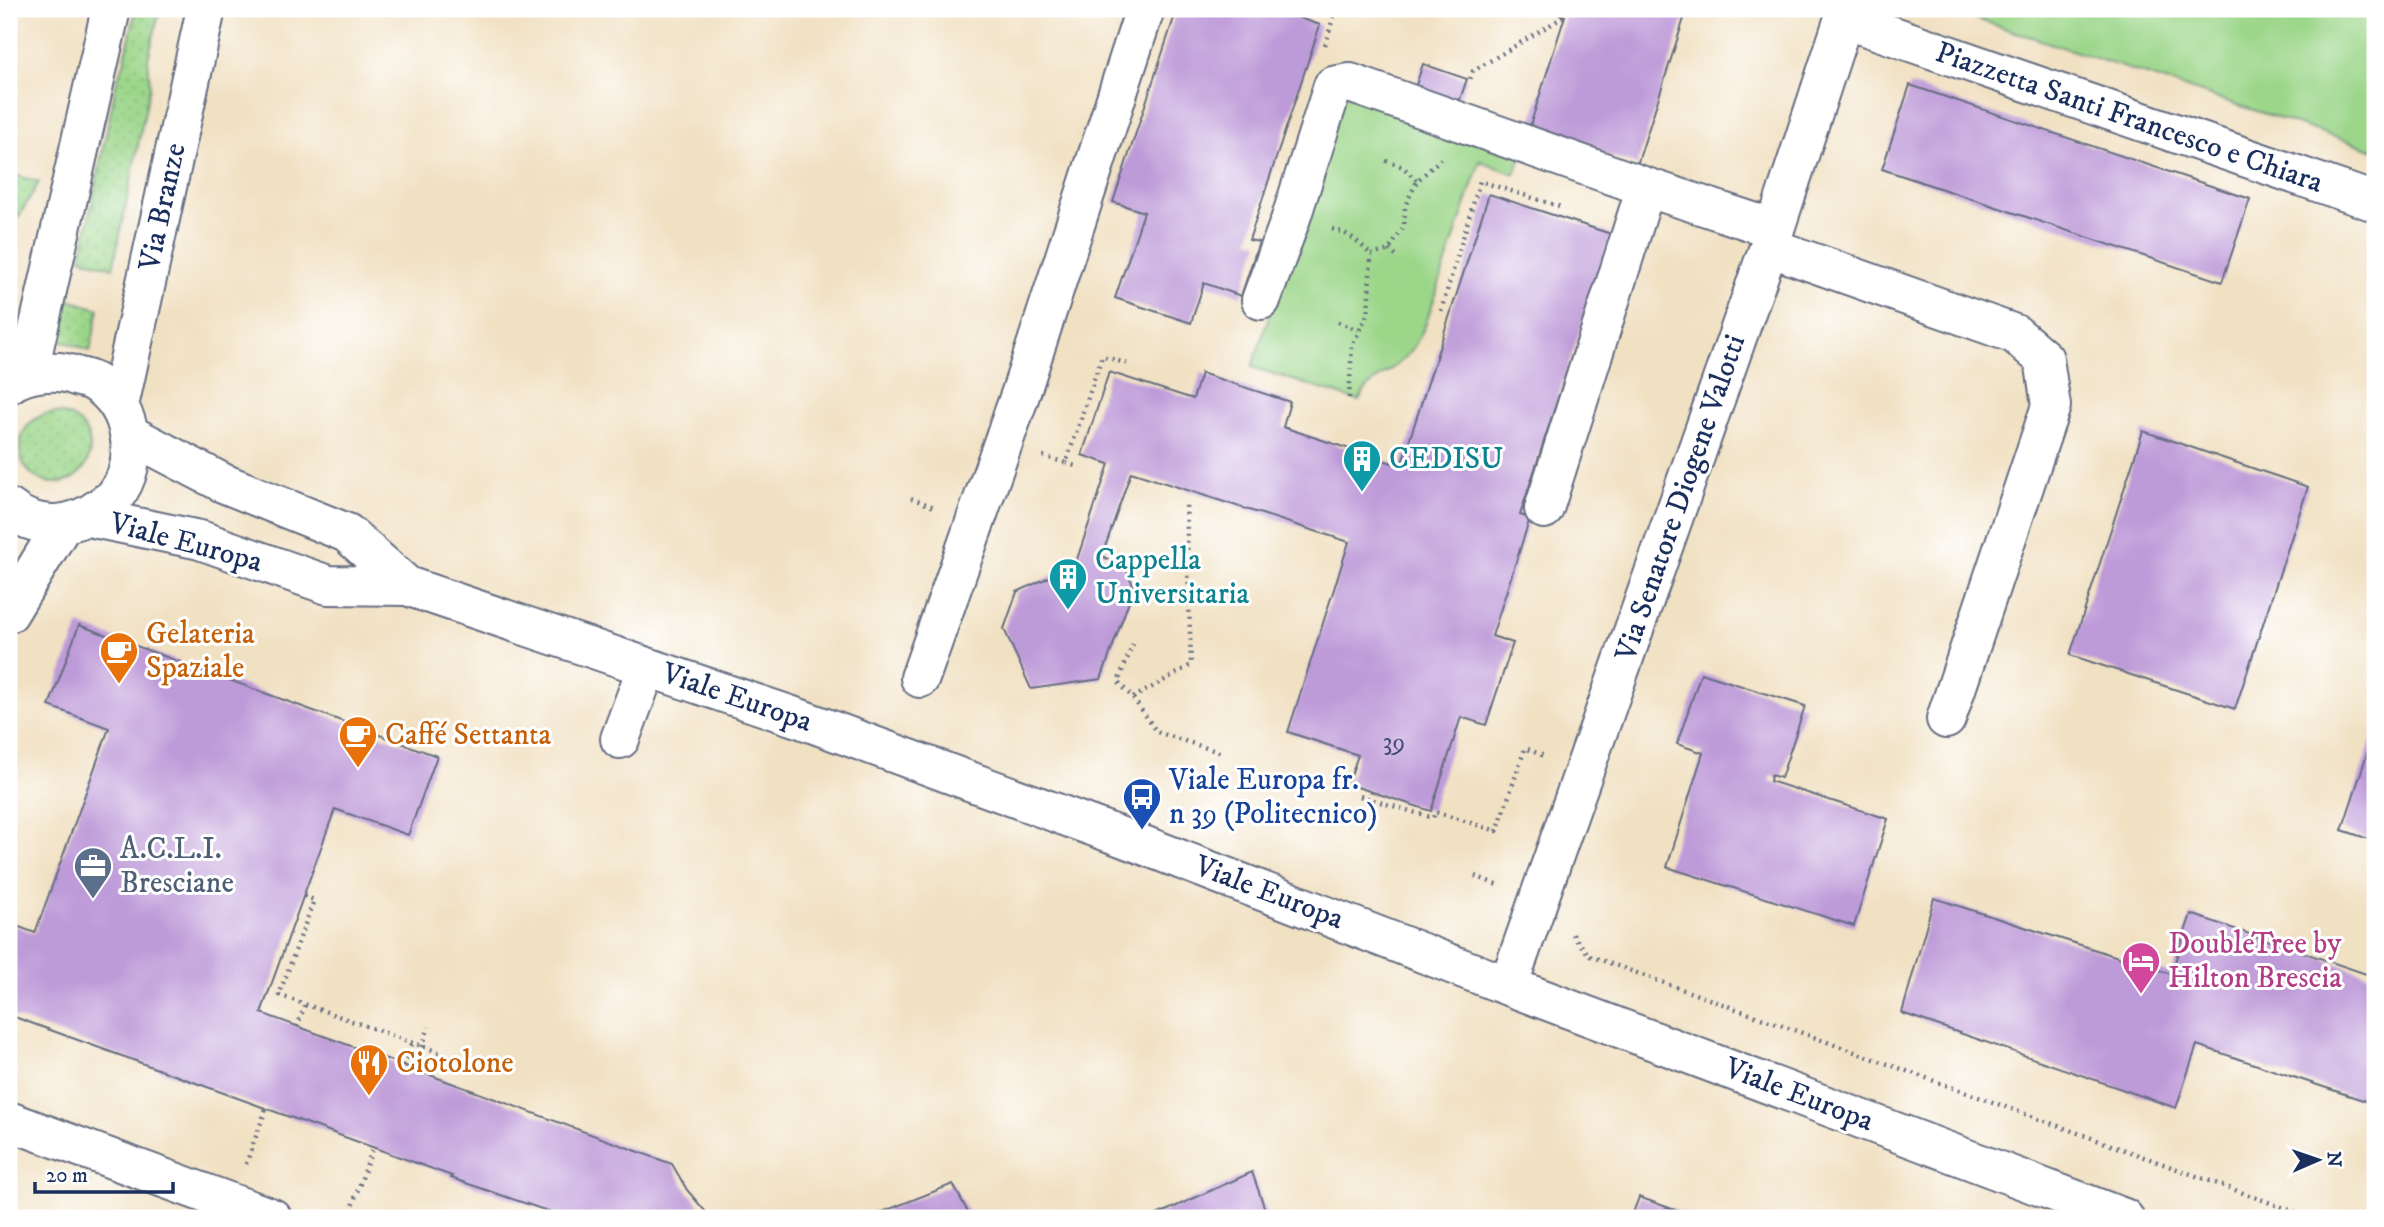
<svg xmlns="http://www.w3.org/2000/svg" width="2384" height="1227" viewBox="0 0 2384 1227" font-family="'IM FELL DW Pica',serif">
<style>
.grass{fill:url(#grass-dots);stroke:#5b8274;stroke-width:2}
.green{fill:#9bd689;stroke:#5b8274;stroke-width:2}
.building{fill:#bd9ad8}
.lines{fill:none;stroke-linecap:round;stroke-linejoin:round}
.minor-casing{stroke:#666d81;stroke-width:42}
.path{stroke:#666d81;stroke-width:4.5;stroke-dasharray:2 5;stroke-linecap:butt}
.minor{stroke:#fff;stroke-width:38}
.labels{text-anchor:middle;dominant-baseline:central;stroke-width:6;stroke-linejoin:round;paint-order:stroke}
.number-label{font-size:26px;fill:#444a7c}
.street-label{font-size:30px;fill:#1b2f5e;stroke:#fff}
.culture-label{font-size:30px;fill:#0d838f;stroke:#fff;text-anchor:start}
.food-label{font-size:30px;fill:#c56008;stroke:#fff;text-anchor:start}
.transit-label{font-size:30px;fill:#164399;stroke:#fff;text-anchor:start}
.service-label{font-size:30px;fill:#4e5e75;stroke:#fff;text-anchor:start}
.hotel-label{font-size:30px;fill:#b23c85;stroke:#fff;text-anchor:start}
</style>
<defs>
<pattern id="grass-dots" width="8" height="8" patternUnits="userSpaceOnUse" patternTransform="scale(1.75)"><rect width="8" height="8" fill="#9bd689"/><path d="M2 2h.1M6 6h.1" fill="none" stroke="#85b879" stroke-width="1.8" stroke-linecap="round"/></pattern>
</defs>
<rect width="100%" height="100%" fill="#fff"/>
<filter id="ink" filterUnits="userSpaceOnUse"><feTurbulence type="fractalNoise" baseFrequency=".0143" numOctaves="2"/><feDisplacementMap in="SourceGraphic" scale="14" xChannelSelector="R" yChannelSelector="G"/><feConvolveMatrix kernelMatrix="1 2 1 2 8 2 1 2 1" color-interpolation-filters="sRGB"/></filter>
<filter id="wash" filterUnits="userSpaceOnUse"><feTurbulence type="fractalNoise" baseFrequency=".00686" numOctaves="4" result="noise"/><feDisplacementMap in="SourceGraphic" scale="28" xChannelSelector="R" yChannelSelector="G"/><feGaussianBlur stdDeviation="1.57" result="paint"/><feColorMatrix in="noise" values="0 0 0 0 0 0 0 0 0 0 0 0 0 0 0 0 0 1.4 0 .05"/><feComposite in="paint" operator="in"/></filter>
<g filter="url(#wash)">
<rect width="100%" height="100%" fill="#f1e1c3"/>
<path class="grass" d="M136 9H160L148 59 150 86 113 268 81 258 117 80 124 64Z
M9 173 39 182 9 233Z
M66 299 99 309 90 351 54 338Z
M20 448a35 35 0 1 1 70 0a35 35 0 1 1-70 0Z"/>
<path class="green" d="M1946 9H2375V150Z
M1344 94 1522 154 1515 174 1480 161 1425 326C1418 340 1412 353 1399 363 1384 376 1367 382 1359 401L1252 367Z"/>
<g id="blocks">
<path class="building" d="M1177 9H1273L1320 25 1249 240 1259 242 1241 296 1204 283 1191 323 1115 298 1144 212 1113 202Z
M1544 9H1687L1637 165 1529 129 1565 16Z
M1423 64 1467 79 1458 105 1414 91Z
M1910 85 2250 199 2222 282 1882 169Z
M1489 194 1611 234 1520 515 1530 518 1492 636 1513 643 1486 725 1461 717 1431 811 1348 784 1358 755 1288 732 1349 542 1131 472 1102 556 1126 569 1134 587 1101 679 1031 689 1004 629 1017 592 1075 565 1109 464 1082 455 1109 372 1193 399 1201 373 1290 402 1283 427 1401 466Z
M2143 431 2308 487 2235 709 2070 655Z
M79 625 437 756 408 835 335 809 261 1013 672 1164 687 1190 711 1218H568L451 1178 452 1176 9 1015V923L35 933 109 728 49 706Z
M1701 673 1805 706 1781 778 1771 775 1770 781 1888 819 1854 926 1667 867 1703 753 1677 744Z
M2375 730V841L2342 830Z
M1934 898 2171 974 2191 914 2375 977V1104L2197 1045 2176 1108 1902 1013Z
M1252 1172 1268 1218H1150Z
M953 1184 971 1218H879L877 1214Z
M1639 1197 1697 1218H1631Z"/>
</g>
</g>
<g filter="url(#ink)">
<use href="#blocks" fill-opacity="0" stroke="#666d81" stroke-width="2"/>
<g class="lines">
<g class="minor-casing">
<path id="minor" d="M1844 19 2375 202
M1769 247 2015 334 2044 359 2051 406 1946 719
M1261 300 1290 221 1333 86 1350 83 1646 187 1774 229
M28 374 111 9
M9 384C26 372 56 368 76 376 82 378 90 379 96 383 133 407 142 462 115 496 112 500 106 503 102 506 74 528 37 531 9 508
M119 406 206 9
M131 435 223 483 347 533 407 586
M1544 509 1646 187
M88 517 200 540 328 585 407 586 801 719 1138 843 1508 986 2124 1218
M9 613 63 524
M920 678 1020 395 1145 9
M620 739 647 667
M1508 986 1769 247 1847 9
M9 1121 272 1218"/>
</g>
<path class="path" d="M1325 45 1335 12 1328 9
M1470 79 1473 71 1565 16
M1386 161 1403 167 1417 181
M1332 229C1349 233 1359 242 1371 255
M1389 250 1398 258
M1441 311 1480 181 1561 207
M1338 322 1358 330
M1349 398 1352 346 1368 313 1371 255 1389 250 1404 227 1405 206 1417 181 1441 159
M1043 456 1066 463 1102 356 1128 364
M1066 463 1078 467
M911 498 934 507
M1133 644 1118 682 1133 698 1157 732 1222 753
M1133 698 1191 665 1186 502
M1360 796 1433 818 1435 812 1497 831 1525 748 1544 756
M1475 876 1500 886
M304 896 314 900 279 995 472 1064
M1573 934 1574 937 1590 956 2312 1218
M297 1027 305 1005
M422 1047 429 1027
M404 1066 412 1044
M246 1164 266 1109
M348 1218 373 1147"/>
<use href="#minor" class="minor"/>
</g>
</g>
<defs>
<g id="building-pin" transform="scale(2.0125)"><path d="M0 17L-7.5 6A9.5 9.5 0 1 1 7.5 6Z" fill="#0f9aa8" stroke="#fff"/><path d="M-4-6H4V6H1V3H-1V6H-4ZM-2.5-4.3h1.7v1.8h-1.7ZM.8-4.3h1.7v1.8H.8ZM-2.5-1h1.7V.8h-1.7ZM.8-1h1.7V.8H.8Z" fill="#fff"/></g>
<g id="cafe-pin" transform="scale(2.0125)"><path d="M0 17L-7.5 6A9.5 9.5 0 1 1 7.5 6Z" fill="#e8710a" stroke="#fff"/><path d="M-5.5-4.5H6V0H3Q3 3.5 0 3.5H-2.5Q-5.5 3.5-5.5 0ZM3-3.2v2h1.7v-2ZM-6 4.5H4V6H-6Z" fill="#fff"/></g>
<g id="bus-pin" transform="scale(2.0125)"><path d="M0 17L-7.5 6A9.5 9.5 0 1 1 7.5 6Z" fill="#1a4fb4" stroke="#fff"/><path d="M-5-6H5V4H4V6H2V4H-2V6H-4V4H-5ZM-3.5-4V0h7V-4ZM-3.5 1.2v1.5H-2V1.2ZM2 1.2v1.5H3.5V1.2Z" fill="#fff"/></g>
<g id="office-pin" transform="scale(2.0125)"><path d="M0 17L-7.5 6A9.5 9.5 0 1 1 7.5 6Z" fill="#5c6f8a" stroke="#fff"/><path d="M-6-3h4V-5.5h4V-3h4V5H-6ZM-1-4.5V-3h2v-1.5ZM-6 0V1H6V0Z" fill="#fff"/></g>
<g id="hotel-pin" transform="scale(2.0125)"><path d="M0 17L-7.5 6A9.5 9.5 0 1 1 7.5 6Z" fill="#d1479c" stroke="#fff"/><path d="M-6-4.5h1.5V1H6V5H4.5V3h-9V5H-6ZM-4 0a1.8 1.8 0 1 1 3.6 0ZM.5 0V-2.5h3Q6-2.5 6 0Z" fill="#fff"/></g>
<g id="restaurant-pin" transform="scale(2.0125)"><path d="M0 17L-7.5 6A9.5 9.5 0 1 1 7.5 6Z" fill="#e8710a" stroke="#fff"/><path d="M-5-6h1v4h1v-4h1v4h1v-4h1v5L-1.5 .5V6h-2V.5L-5-1ZM5-6V6H3V1.5H1.5Q1.5-4 5-6Z" fill="#fff"/></g>
</defs>
<g fill-rule="evenodd">
<use href="#building-pin" x="1362" y="459"/>
<use href="#building-pin" x="1068" y="577"/>
<use href="#cafe-pin" x="119" y="651"/>
<use href="#cafe-pin" x="358" y="735"/>
<use href="#bus-pin" x="1142" y="797"/>
<use href="#office-pin" x="93" y="866"/>
<use href="#hotel-pin" x="2141" y="961"/>
<use href="#restaurant-pin" x="369" y="1063"/>
</g>
<g class="labels">
<g class="number-label">
<text x="1394" y="742">39</text>
</g>
<g class="street-label">
<text transform="translate(2129 118) rotate(19)">Piazzetta Santi Francesco e Chiara</text>
<text transform="translate(163 207) rotate(-78)">Via Branze</text>
<text transform="translate(1681 498) rotate(-71)">Via Senatore Diogene Valotti</text>
<text transform="translate(186 543) rotate(15)">Viale Europa</text>
<text transform="translate(737 698) rotate(19)">Viale Europa</text>
<text transform="translate(1269 893) rotate(21)">Viale Europa</text>
<text transform="translate(1799 1095) rotate(21)">Viale Europa</text>
</g>
<g class="culture-label">
<text x="1389" y="459">CEDISU</text>
<text x="1095" y="560">Cappella<tspan x="1095" dy="34">Universitaria</tspan></text>
</g>
<g class="food-label">
<text x="146" y="634">Gelateria<tspan x="146" dy="34">Spaziale</tspan></text>
<text x="385" y="735">Caffé Settanta</text>
<text x="396" y="1063">Ciotolone</text>
</g>
<g class="transit-label">
<text x="1169" y="780">Viale Europa fr.<tspan x="1169" dy="34">n 39 (Politecnico)</tspan></text>
</g>
<g class="service-label">
<text x="120" y="849">A.C.L.I.<tspan x="120" dy="34">Bresciane</tspan></text>
</g>
<g class="hotel-label">
<text x="2168" y="944">DoubleTree by<tspan x="2168" dy="34">Hilton Brescia</tspan></text>
</g>
</g>
<rect width="2384" height="1227" fill="none" stroke="#fff" stroke-width="35"/>
<g transform="translate(2318 1160) rotate(88)" stroke="#ffffff" stroke-width="5" paint-order="stroke">
<path d="M0-5L12 26L0 18L-12 26Z" fill="#1b2f5e"/>
<text y="-10" font-size="19" font-weight="bold" text-anchor="middle" fill="#1b2f5e">N</text>
</g>
<path d="M35 1182v10h138v-10" fill="none" stroke="#1b2f5e" stroke-width="3.5"/>
<text x="46" y="1182" font-size="21" fill="#1b2f5e" stroke="#ffffff" stroke-width="5" paint-order="stroke">20 m</text>
</svg>
